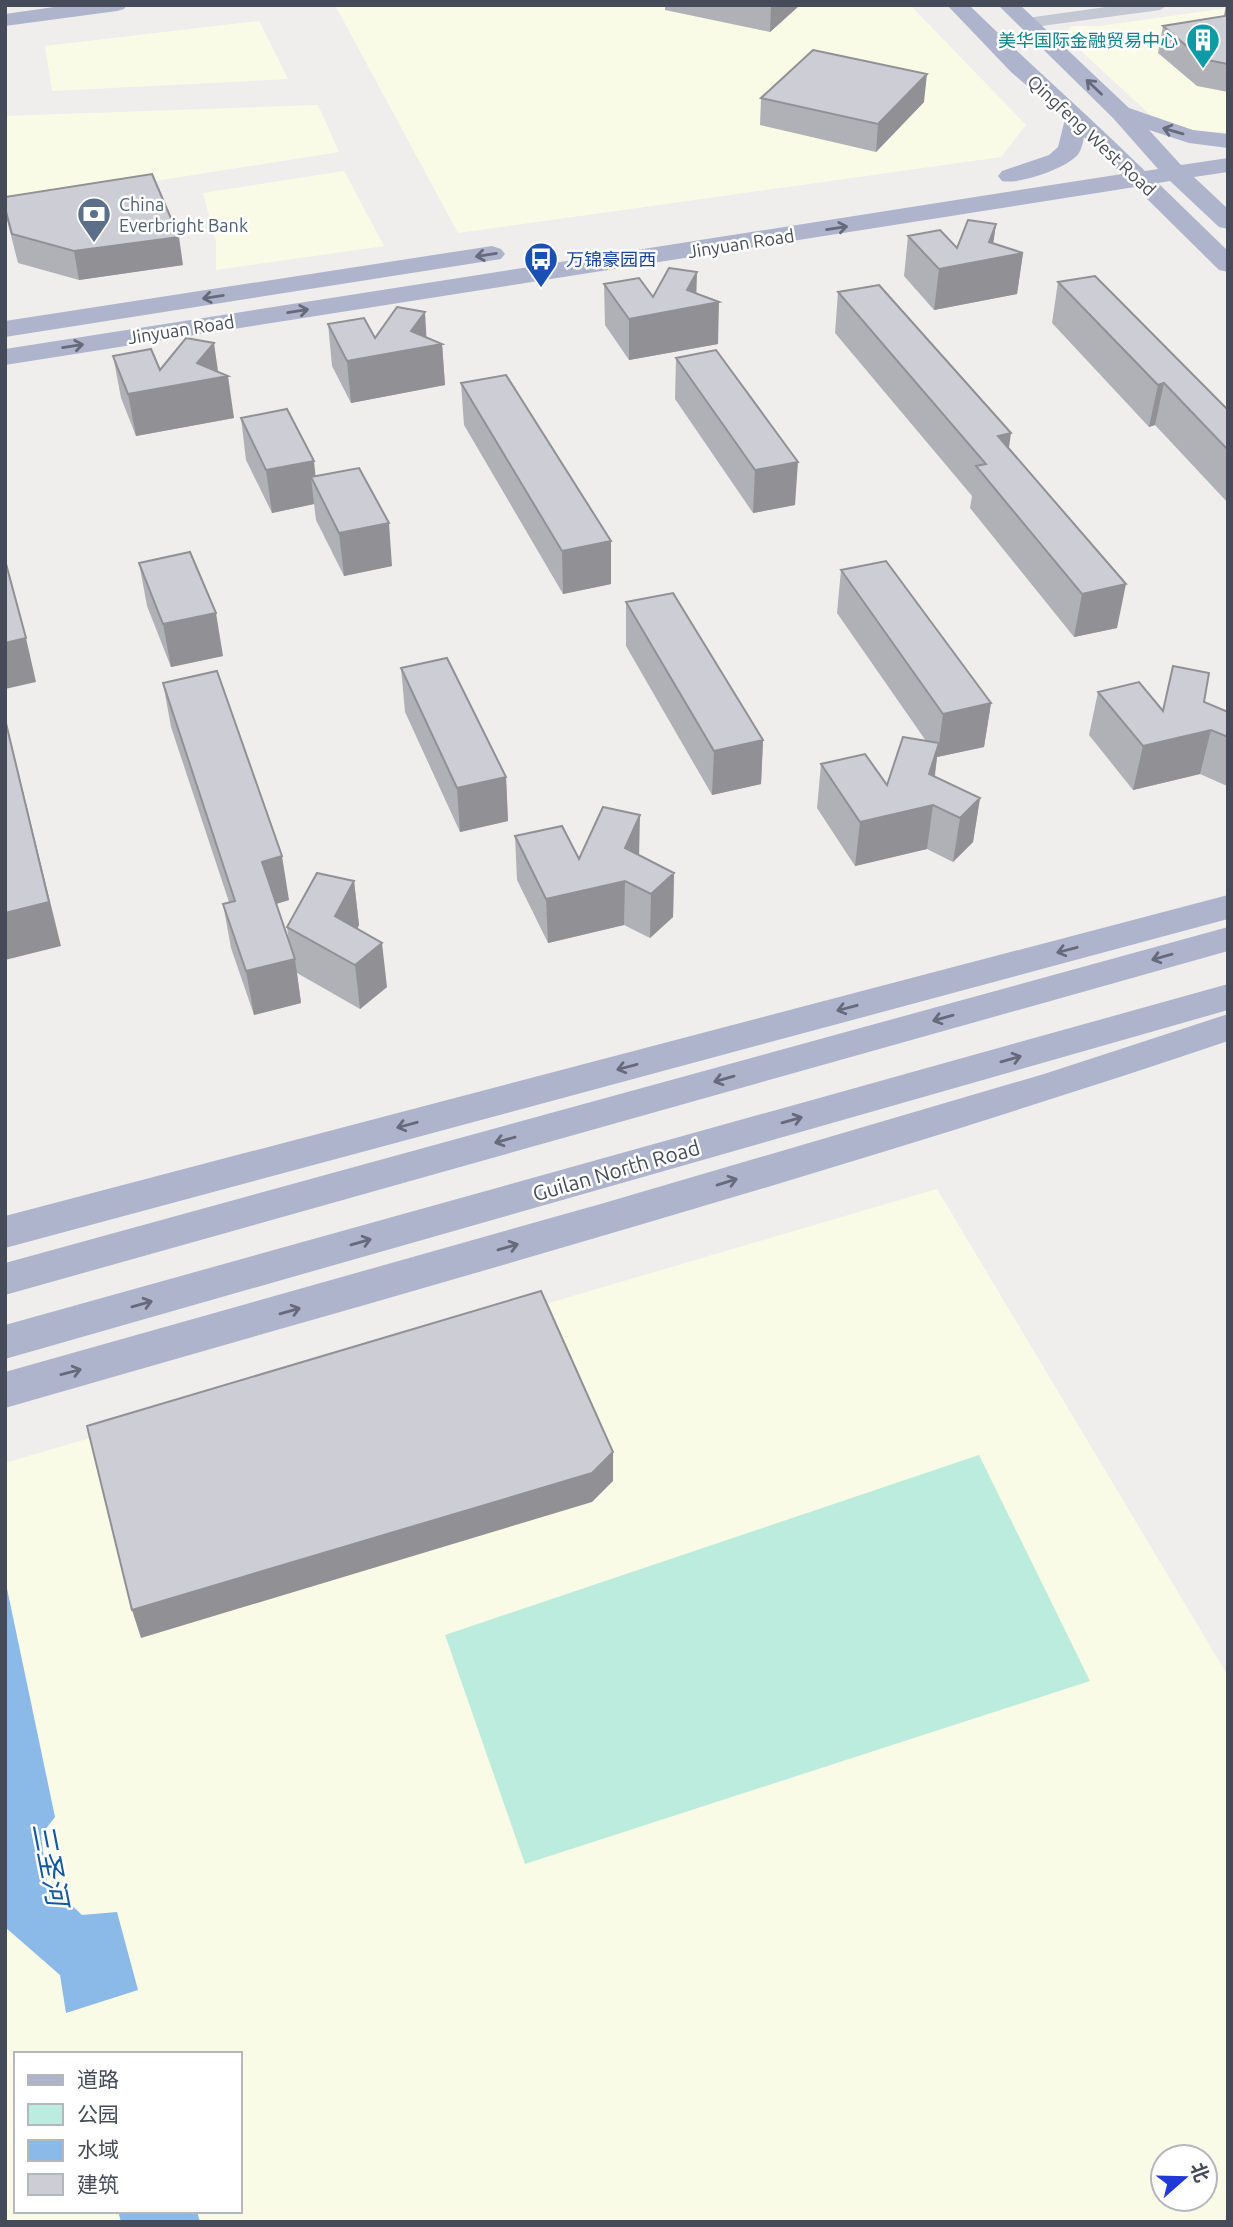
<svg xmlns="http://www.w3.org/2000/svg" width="1233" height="2227" viewBox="0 0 1233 2227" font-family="Ubuntu,'Noto Sans SC',sans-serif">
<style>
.commercial{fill:#fafbe6;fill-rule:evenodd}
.green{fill:#bcecdd}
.water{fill:#8bb9e8}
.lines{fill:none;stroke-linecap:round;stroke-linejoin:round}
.minor{fill:#c4c8d4;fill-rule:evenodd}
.major{fill:#aeb4cb;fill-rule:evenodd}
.wall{fill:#b0b1b7}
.shaded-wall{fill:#909095}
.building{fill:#cdced5;stroke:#909095;stroke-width:2}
.oneway{stroke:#656a7c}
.labels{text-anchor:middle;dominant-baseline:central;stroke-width:5;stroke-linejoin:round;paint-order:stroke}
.far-culture-label{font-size:18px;fill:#0d838f;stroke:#fff;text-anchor:end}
.far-street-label{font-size:18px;fill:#464b5a;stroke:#fff}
.far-service-label{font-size:18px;fill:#4e5e75;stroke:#fff;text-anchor:start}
.far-transit-label{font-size:18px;fill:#164399;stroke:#fff;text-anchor:start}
.street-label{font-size:21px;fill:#464b5a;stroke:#fff}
.near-water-label{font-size:28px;font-style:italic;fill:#1258a1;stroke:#fff}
</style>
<rect width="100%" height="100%" fill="#f0eeed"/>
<path class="commercial" d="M335 5H910L1026 125 1001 157 458 233Z
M1228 8V132H1201L1159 123 1063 34 1072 26H1100Z
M259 21 288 79 52 91 45 46Z
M318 105 339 152 22 202 5 199V116Z
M344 171 384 246 216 270V242L203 193Z
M937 1189 1228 1676V2222H5V1463ZM16 2054H240V2211H16ZM1163 2157H1205V2199H1163Z"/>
<path class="green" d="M979 1455 1090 1681 525 1864 445 1635Z"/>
<path class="water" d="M5 1579 55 1817 41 1835 47 1882 82 1915 117 1912 138 1990 66 2013 60 1975 5 1927Z
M118 2211H197L200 2222H121Z"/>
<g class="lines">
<path class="minor" d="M1120 5H1168L1160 10 1027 28 1018 23 1027 18Z"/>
<path class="major" d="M68 5H127L124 9 117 11 5 26V14Z
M947 5H969C1027 62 1088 115 1145 171L1158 169 1113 118 998 5H1020L1129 108 1193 130 1228 134V148L1189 143 1149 130 1181 165 1228 158V172L1194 177 1228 209V229L1219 227 1170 181 1158 183 1228 251V272L1219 270 1135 187 5 365V349L1122 174 1084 137C1083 142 1082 148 1079 153 1069 168 1018 185 1002 181L998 176 1002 171 1049 155 1058 147 1065 119 1011 72Z
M492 246 501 249 505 254 501 259 5 337V321Z
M1228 895V919L5 1248V1216Z
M1228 927V951L5 1295V1263Z
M1228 984V1010L5 1359V1325Z
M1228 1014V1041C825 1177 414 1290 5 1408V1372L604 1203 1044 1074Z"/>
</g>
<path class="wall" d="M665 5H800L770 32 665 10Z
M1228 5V92L1197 86 1158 53 1163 26 1225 16Z
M761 98 924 102 876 152 760 125Z
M5 197 183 265 79 280 18 263 5 212Z
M996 224 993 243 1023 253 1017 294 934 310 904 276 908 236 957 248Z
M1058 282 1228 410V503L1155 425 1149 427 1052 323Z
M604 284 653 297 696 294 718 344 629 360 605 325Z
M838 292 1009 448 1117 628 1074 637 970 508 972 496 835 333Z
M328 324 375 338 426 337 442 344 445 385 351 403 332 366Z
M113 356 160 370 218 372 234 418 136 436 121 398Z
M676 358 795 505 753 513 675 399Z
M461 383 611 584 563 594 464 425Z
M241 418 316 476 392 566 344 576 316 520 314 504 272 513 246 460Z
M139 563 223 656 171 667 147 606Z
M841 570 991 703 984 747 937 757 935 777 980 798 973 842 953 862 927 849 855 866 817 808 821 764 887 785 926 741 837 613Z
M626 602 763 740 761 784 712 795 626 646Z
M1173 666 1204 702 1228 712 1227 786 1200 774 1133 790 1089 735 1098 692 1163 710Z
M401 668 506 777 508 821 460 832 405 712Z
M163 683 289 900 276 904 289 942 287 927 354 881 359 925 357 929 387 987 360 1009 297 973 301 1003 254 1015 231 948 223 904 229 902 171 727Z
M515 836 579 859 639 855 674 873 673 917 650 938 624 925 548 943 517 880Z"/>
<path class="shaded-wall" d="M771 5H800L770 32Z
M927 74 924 102 876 152 878 124Z
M996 224 991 259 1023 253 1017 294 934 310 939 269 989 242Z
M179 237 183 265 79 280 74 251Z
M697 272 696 307 719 302 718 344 629 360V319L687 290Z
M425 312 427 347 442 344 445 385 351 403 347 361 411 331Z
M214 343 219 378 228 376 234 418 136 436 128 394 197 363Z
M1164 383 1155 425 1149 427 1158 385Z
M1011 433 1005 476 998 436Z
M314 461 317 490 311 477 314 504 272 513 266 470Z
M798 462 795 505 753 513 755 470Z
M389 523 392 566 344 576 339 533Z
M611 541V584L563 594 562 551Z
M1126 584 1117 628 1074 637 1082 594Z
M216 613 223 656 171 667 163 624Z
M26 638 36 682 5 689V643Z
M991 703 984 747 937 757 933 787V805L927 849 855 866 860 822 929 774 939 744 943 714Z
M5 718 61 946 5 960Z
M1211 730 1200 774 1133 790 1143 746Z
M763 740 761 784 712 795 714 751Z
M506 777 508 821 460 832 457 788Z
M980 798 973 842 953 862 960 818Z
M640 815 639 859 625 848Z
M282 856 289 900 269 906 262 862Z
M674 873 673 917 650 938 651 894Z
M354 881 359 925 342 958 335 916Z
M625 881 624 925 548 943 546 899Z
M382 943 387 987 360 1009 355 965Z
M295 959 301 1003 254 1015 246 971Z
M613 1452V1481L592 1502 141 1638 132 1610Z"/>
<path class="building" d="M1227 5 1228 64 1202 59 1163 26 1225 16Z
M813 50 927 74 878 124 761 98Z
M152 174 179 237 74 251 12 234 5 208V197Z
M968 220 996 224 989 242 1023 253 939 269 908 236 940 230 957 248Z
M669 268 697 272 687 290 719 302 629 319 604 284 639 278 653 297Z
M1095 276 1228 410V450L1164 383 1158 385 1058 282Z
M879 285 1011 433 998 436 1126 584 1082 594 976 466 986 464 838 292Z
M397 307 425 312 411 331 442 344 347 361 328 324 364 318 375 338Z
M186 338 214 343 197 363 228 376 128 394 113 356 151 349 160 370Z
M716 350 798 462 755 470 676 358Z
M506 375 611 541 562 551 461 383Z
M287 409 314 461 266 470 241 418Z
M359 468 389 523 339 533 311 477Z
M190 552 216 613 163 624 139 563Z
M5 560 26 638 5 643Z
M886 561 991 703 943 714 841 570Z
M673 593 763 740 714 751 626 602Z
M447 658 506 777 457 788 401 668Z
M1173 666 1209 673 1204 702 1228 712V737L1211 730 1143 746 1098 692 1139 682 1163 711Z
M217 671 282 856 262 862 295 959 246 971 223 904 235 901 163 683Z
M5 719 49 902 5 913Z
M903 737 939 743 929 774 980 798 960 818 933 805 860 822 821 764 865 754 887 785Z
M603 807 640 815 625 848 674 873 651 894 625 881 546 899 515 836 562 826 579 859Z
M317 873 354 881 335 916 382 943 355 965 287 927Z
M541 1291 613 1452 592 1473 132 1610 87 1426Z"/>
<defs><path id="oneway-shaft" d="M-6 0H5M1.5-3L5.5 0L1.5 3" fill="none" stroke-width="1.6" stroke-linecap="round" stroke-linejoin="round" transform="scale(1.75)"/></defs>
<g class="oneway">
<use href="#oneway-shaft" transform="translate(1094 87) rotate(-136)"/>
<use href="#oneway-shaft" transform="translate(1173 131) rotate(-164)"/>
<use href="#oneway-shaft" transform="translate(837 228) rotate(-9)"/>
<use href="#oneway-shaft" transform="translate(486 255) rotate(171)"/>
<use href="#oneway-shaft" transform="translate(213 297) rotate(171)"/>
<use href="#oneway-shaft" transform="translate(298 311) rotate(-9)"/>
<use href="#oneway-shaft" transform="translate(73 346) rotate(-9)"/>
<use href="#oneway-shaft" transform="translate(1067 950) rotate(165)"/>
<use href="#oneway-shaft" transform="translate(1162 957) rotate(164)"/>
<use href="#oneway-shaft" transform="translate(847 1008) rotate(165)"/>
<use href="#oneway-shaft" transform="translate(943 1018) rotate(164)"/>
<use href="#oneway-shaft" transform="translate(1011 1059) rotate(-16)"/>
<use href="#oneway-shaft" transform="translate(627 1067) rotate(165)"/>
<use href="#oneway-shaft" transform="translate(724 1079) rotate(164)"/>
<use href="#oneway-shaft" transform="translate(792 1120) rotate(-16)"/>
<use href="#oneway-shaft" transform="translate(407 1125) rotate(165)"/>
<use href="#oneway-shaft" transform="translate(505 1140) rotate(164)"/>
<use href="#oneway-shaft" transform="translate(727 1182) rotate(-17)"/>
<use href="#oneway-shaft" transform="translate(361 1242) rotate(-16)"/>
<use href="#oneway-shaft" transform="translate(508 1247) rotate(-16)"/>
<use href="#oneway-shaft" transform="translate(142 1304) rotate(-16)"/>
<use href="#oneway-shaft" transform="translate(290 1311) rotate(-16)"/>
<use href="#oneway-shaft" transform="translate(71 1372) rotate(-15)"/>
</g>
<defs>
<g id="building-pin" transform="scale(1.75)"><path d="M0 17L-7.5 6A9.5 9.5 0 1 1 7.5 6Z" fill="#0f9aa8" stroke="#fff"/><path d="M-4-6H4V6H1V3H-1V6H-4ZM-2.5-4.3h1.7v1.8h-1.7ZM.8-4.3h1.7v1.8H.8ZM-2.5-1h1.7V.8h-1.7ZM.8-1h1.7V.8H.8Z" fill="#fff"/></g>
<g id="bank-pin" transform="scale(1.75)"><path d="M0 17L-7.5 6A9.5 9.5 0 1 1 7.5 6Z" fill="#5c6f8a" stroke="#fff"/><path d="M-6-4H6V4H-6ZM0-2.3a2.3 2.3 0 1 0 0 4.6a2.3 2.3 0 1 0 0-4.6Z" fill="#fff"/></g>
<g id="bus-pin" transform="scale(1.75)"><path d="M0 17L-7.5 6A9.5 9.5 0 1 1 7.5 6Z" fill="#1a4fb4" stroke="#fff"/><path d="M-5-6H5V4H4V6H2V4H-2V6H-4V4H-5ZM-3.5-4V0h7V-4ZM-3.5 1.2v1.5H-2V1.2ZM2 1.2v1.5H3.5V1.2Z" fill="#fff"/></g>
</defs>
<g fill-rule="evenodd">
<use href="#building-pin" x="1203" y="40"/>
<use href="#bank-pin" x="94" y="214"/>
<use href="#bus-pin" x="541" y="259"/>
</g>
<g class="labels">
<g class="far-culture-label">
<text x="1178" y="40">美华国际金融贸易中心</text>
</g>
<g class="far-street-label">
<text transform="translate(1092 135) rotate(43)">Qingfeng West Road</text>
<text transform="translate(741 243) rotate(-9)">Jinyuan Road</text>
<text transform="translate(181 329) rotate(-9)">Jinyuan Road</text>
</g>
<g class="far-service-label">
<text x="119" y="204">China<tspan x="119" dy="21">Everbright Bank</tspan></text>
</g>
<g class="far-transit-label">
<text x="566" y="259">万锦豪园西</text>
</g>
<g class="street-label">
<text transform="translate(616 1170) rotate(-16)">Guilan North Road</text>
</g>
<g class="near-water-label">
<text transform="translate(51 1864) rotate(79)">三圣河</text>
</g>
</g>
<rect width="1233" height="2227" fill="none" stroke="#464b5a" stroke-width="14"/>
<rect x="14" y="2052" width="228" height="161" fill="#ffffff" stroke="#b5b7bd" stroke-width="2"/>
<rect x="28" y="2075" width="35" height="10" fill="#aeb4cb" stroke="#b5b7bd" stroke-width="2"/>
<text x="77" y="2087" font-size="21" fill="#464b5a">道路</text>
<rect x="28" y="2104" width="35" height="21" fill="#bcecdd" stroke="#b5b7bd" stroke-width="2"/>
<text x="77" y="2122" font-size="21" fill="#464b5a">公园</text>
<rect x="28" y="2140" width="35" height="21" fill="#8bb9e8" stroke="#b5b7bd" stroke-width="2"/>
<text x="77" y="2157" font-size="21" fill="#464b5a">水域</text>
<rect x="28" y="2174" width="35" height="21" fill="#cdced5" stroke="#b5b7bd" stroke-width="2"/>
<text x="77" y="2192" font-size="21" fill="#464b5a">建筑</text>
<g transform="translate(1184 2178) rotate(70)"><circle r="33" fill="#ffffff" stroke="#b5b7bd" stroke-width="2"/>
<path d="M0-5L12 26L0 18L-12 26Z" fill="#2039d7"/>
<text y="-10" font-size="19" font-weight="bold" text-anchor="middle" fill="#464b5a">北</text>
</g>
</svg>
